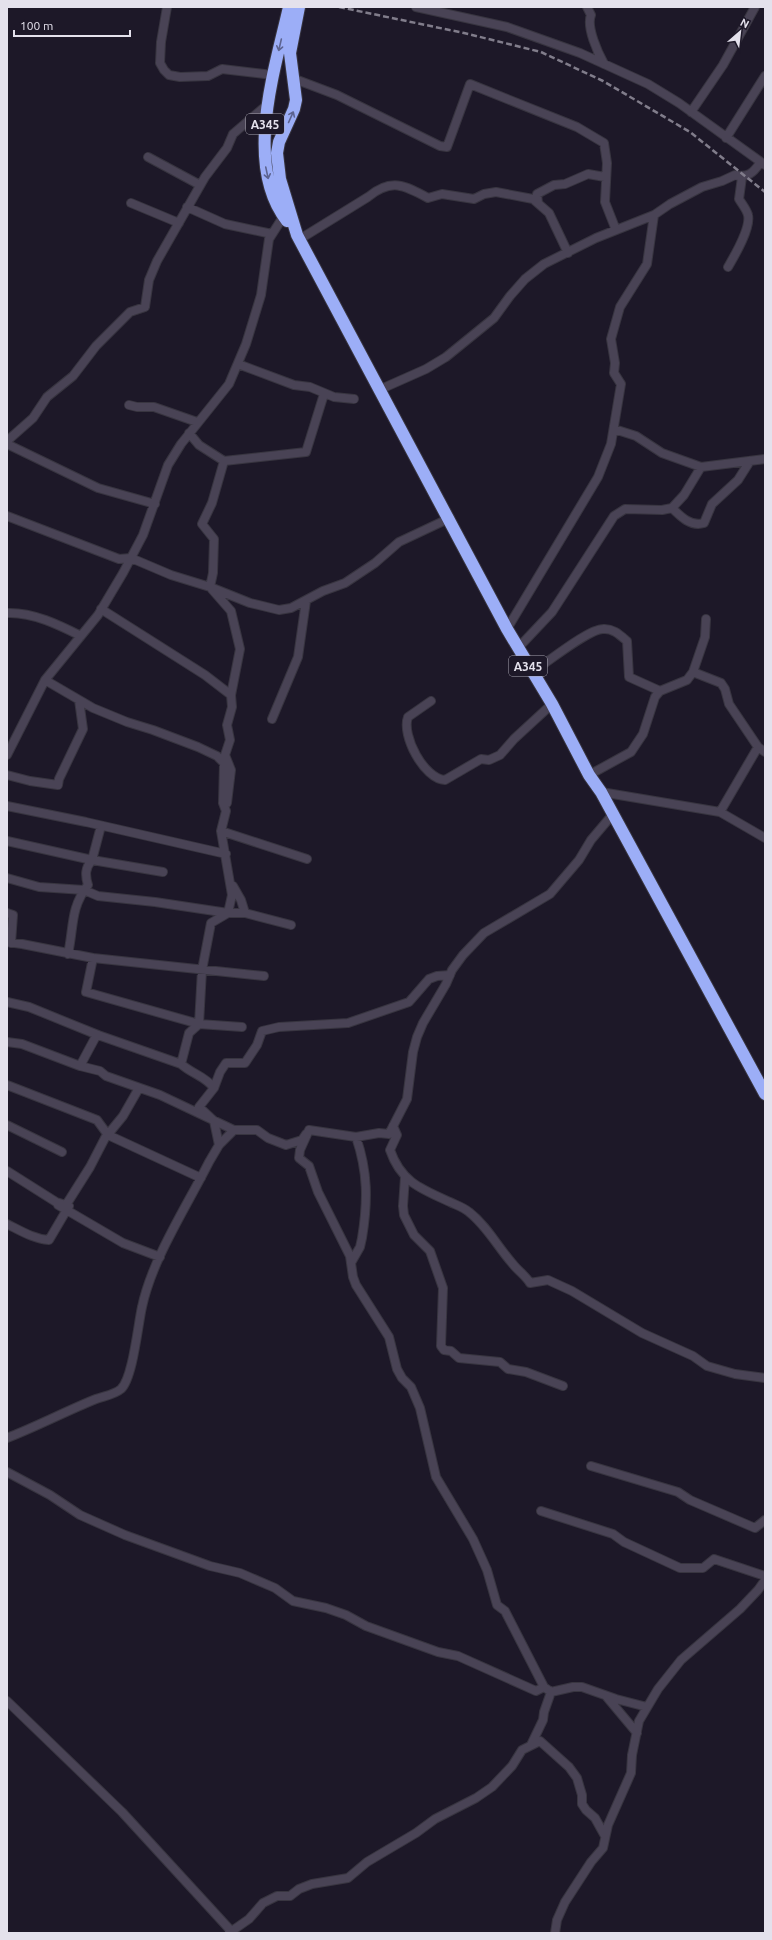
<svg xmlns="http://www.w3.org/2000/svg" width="772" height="1940" viewBox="0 0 772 1940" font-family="Ubuntu,sans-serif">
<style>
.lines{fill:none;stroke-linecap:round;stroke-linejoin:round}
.street-casing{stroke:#383540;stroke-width:10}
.highway-casing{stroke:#383540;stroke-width:14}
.street{stroke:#494355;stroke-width:8}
.highway{stroke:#9caef7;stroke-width:12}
.rail{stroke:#817d8b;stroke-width:2.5;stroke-dasharray:6 3;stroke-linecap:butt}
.oneway{stroke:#5c6390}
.labels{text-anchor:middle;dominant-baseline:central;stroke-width:3.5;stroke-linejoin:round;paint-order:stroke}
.shield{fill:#1d1828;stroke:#a8a5b1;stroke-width:1}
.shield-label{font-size:12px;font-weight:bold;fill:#e4e1ec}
</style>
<rect width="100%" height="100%" fill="#1d1828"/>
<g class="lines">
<g class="street-casing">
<path id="street" d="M167 7 161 42 160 63 164 70 169 75 180 77 208 76 222 69 273 75
M416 7 507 27 580 53 648 84 679 103 765 165
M587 7 591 15C586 27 598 53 604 64
M292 78 337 95 440 146 447 147 470 84 577 127 604 143 607 163 605 202 616 230
M691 112 723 65 755 7
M726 138 765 76
M148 157 200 185
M131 203 179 223
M538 203 537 194 554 185 565 184 588 174 605 177
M187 207 225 224 272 234
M300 239 368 197C391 178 404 185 428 198L442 194 474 199 484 194 496 192 533 199 549 213 568 253
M728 267C735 255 751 228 748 215 747 210 742 204 739 199L742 177
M238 364 294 385 310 387 334 397 354 399
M381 389 426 369 446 357 494 318 510 296 525 279 544 264 596 238 654 215 670 204 702 187 722 181 735 175C748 178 753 173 760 163
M129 405 137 407H154L197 422
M614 429 636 436 662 453 701 467 765 459
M189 433 199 445 224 461 212 503 202 524 214 539 213 573 210 587 231 611 240 649 231 695 232 707 227 725 230 740 225 755 231 770 227 803
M7 441 33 418 47 397 73 376 96 346 130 312 145 307 149 280 157 261 205 177 227 148 233 134 268 104
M7 444 98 488 155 504
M224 461 306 452 324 394
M672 508C681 517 691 527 704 523L712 504 738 480 750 461
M7 516 119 559 131 558 171 575 210 587 250 603 279 610 291 608 323 591 345 583 375 563 399 542 450 518
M101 609 205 675 231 695
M7 613C33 612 59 625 81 636
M507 629 598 477 611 444 621 384 614 373 615 363 611 339 620 307 647 264 654 215
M518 648 552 612 614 516 625 509 662 510 672 508 684 495 701 467
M532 672C547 663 588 629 603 629 613 628 620 635 627 641L629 677 660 691
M693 672 721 683 725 689 729 704 758 747 765 752
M45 680 93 708 127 722 153 730 198 747 217 756 224 763 223 803 226 811 221 831 232 895 228 913 211 923 202 970 199 1024 189 1033 181 1064C192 1074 205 1076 214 1088
M431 701 408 717C401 735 424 779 445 780L481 759 489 760 500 755 514 739 552 704
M272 719 298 657 306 601
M7 755 45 680 98 615 123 573 143 535 168 465 181 444 229 384 246 344 261 295 269 239 283 217
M7 775 30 781 58 785 59 779 83 729 79 700
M589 775 631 752 643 734 655 697 660 691 687 680 693 672 705 637 706 619
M601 792 720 812 765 838
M7 806 86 822 226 854
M720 812 758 747
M221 831 307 859
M7 841 92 860 163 872
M7 878 39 887 84 890 98 896 155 902 228 913H245L291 925
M233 886 241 900 245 913
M7 913 13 915 11 943
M7 942 22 944 93 958 264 976
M68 954C74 927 70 908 88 885 85 875 85 868 92 860L101 826
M93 958 86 992 199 1024 242 1027
M7 1002 29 1007 98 1035 181 1064
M98 1035 95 1038 80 1066 100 1071 106 1076 160 1095 234 1130H257L268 1138 286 1145 302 1140 306 1134
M7 1042 22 1044 80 1066
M7 1085 97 1120 108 1135 201 1178
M7 1125 62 1152
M393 1126 397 1135 390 1150C401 1182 421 1189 450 1202 456 1205 463 1207 469 1212 487 1226 497 1246 512 1263 518 1271 525 1275 530 1283L548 1280 572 1291 642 1333 693 1356 707 1366 735 1374 765 1378
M309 1130 300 1150 299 1158 309 1166 318 1192 350 1256 353 1277 356 1285 389 1337 397 1369 402 1378 411 1387 420 1408 436 1477 473 1539 487 1570 497 1605 505 1611 544 1687 551 1692 573 1687H582L616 1699 647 1707
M309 1130 356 1137 379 1133 389 1134 407 1099 413 1052 417 1037 423 1023 446 984 452 970 463 955 484 933 550 894 579 860 591 840 613 814
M219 1145 214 1121 199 1107 214 1088 220 1072 226 1063H245L257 1045 262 1031 279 1027 348 1023 409 1002 429 979 437 976 450 975
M7 1171 56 1202 66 1205 90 1167 105 1138 123 1116 139 1088
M405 1177 403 1206 404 1215 414 1235 430 1251 443 1288 441 1346 444 1350 451 1351 459 1358 500 1362 508 1369 526 1372 563 1386
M58 1205 123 1243 160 1257
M7 1224C21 1231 34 1239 49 1240L69 1206
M352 1261 360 1247 362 1238C368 1201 368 1172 356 1137
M7 1438C38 1426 66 1411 96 1399 104 1396 114 1395 121 1389 133 1378 138 1324 142 1307 152 1259 187 1206 209 1162L219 1145 234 1130
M591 1466 678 1492 690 1500 755 1528 765 1520
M7 1472 50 1495 80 1515 125 1535 210 1566 240 1573 275 1588 293 1601 326 1608 346 1615 366 1626 438 1652 458 1656 536 1691 544 1687
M541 1511 613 1534 624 1542 680 1568H703L714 1559 765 1576
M606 1696 637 1733
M7 1701 122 1812 233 1933
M531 1745 543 1720 544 1712 551 1692
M229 1933 249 1919 263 1903 277 1896H290L299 1889 312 1884 348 1878 367 1862 416 1833 435 1819 476 1798 492 1787 512 1766 522 1750 540 1741 569 1767 577 1778 582 1795V1804L586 1810 595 1818 605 1836
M555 1933 557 1920 565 1902 591 1862 603 1848 608 1825 631 1773 632 1755 639 1721 658 1689 681 1660 740 1609 758 1590 765 1580"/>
</g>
<g class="highway-casing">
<path id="highway" d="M299 7 290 53 296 100 294 109 279 142 277 153 280 179 297 235 507 629 552 704 589 775 601 792 765 1094
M287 221C243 165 275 69 289 7"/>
</g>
<use href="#street" class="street"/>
<use href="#highway" class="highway"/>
<path class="rail" d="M339 7 464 33 541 52 603 81 690 132 765 192"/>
</g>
<defs><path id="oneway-shaft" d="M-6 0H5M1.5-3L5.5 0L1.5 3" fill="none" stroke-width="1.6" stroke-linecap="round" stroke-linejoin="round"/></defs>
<g class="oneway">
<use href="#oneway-shaft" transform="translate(280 45) rotate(103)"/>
<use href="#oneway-shaft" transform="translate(291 117) rotate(-66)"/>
<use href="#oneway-shaft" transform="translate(267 173) rotate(78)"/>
</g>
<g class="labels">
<g class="shield">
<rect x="246" y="114" width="38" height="20" rx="3"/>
<rect x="509" y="656" width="38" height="20" rx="3"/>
</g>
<g class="shield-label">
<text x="265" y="124">A345</text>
<text x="528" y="666">A345</text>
</g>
</g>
<rect width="772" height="1940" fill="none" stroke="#e4e1ec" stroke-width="16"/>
<g transform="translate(740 32) rotate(28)" stroke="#1d1828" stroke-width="3" paint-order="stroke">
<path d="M0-3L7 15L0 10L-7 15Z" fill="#e4e1ec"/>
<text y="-6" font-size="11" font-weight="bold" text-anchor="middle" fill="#e4e1ec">N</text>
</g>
<path d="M14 30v6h116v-6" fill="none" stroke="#e4e1ec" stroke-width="2"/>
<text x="20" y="30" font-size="12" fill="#e4e1ec" stroke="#1d1828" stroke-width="3" paint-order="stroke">100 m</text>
</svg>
